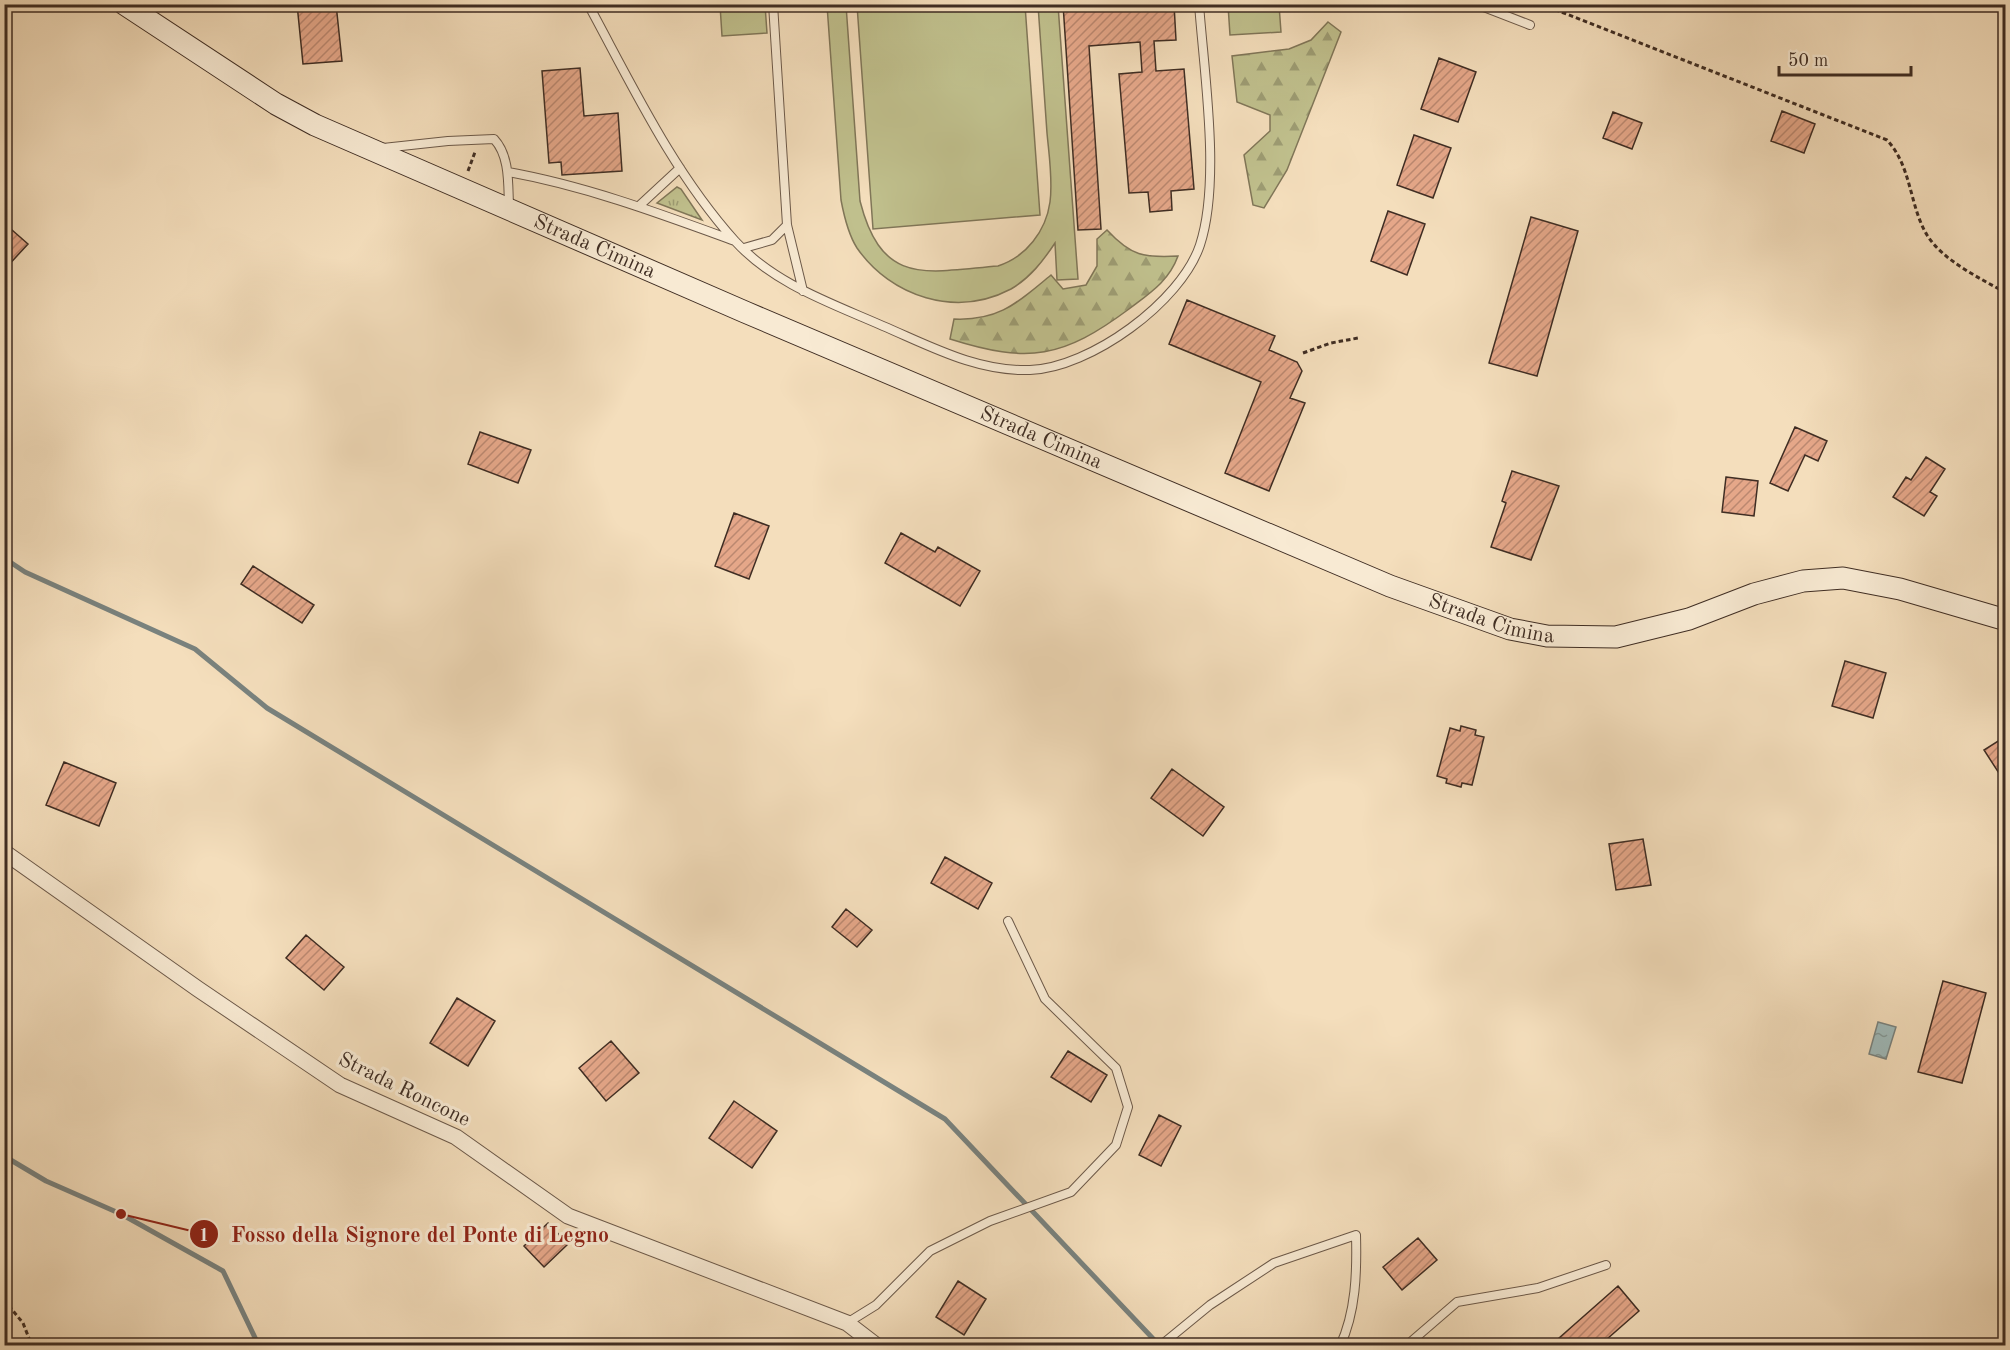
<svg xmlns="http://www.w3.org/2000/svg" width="2010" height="1350" viewBox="0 0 2010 1350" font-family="'Old Standard TT',serif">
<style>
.grass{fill:url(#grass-tufts);stroke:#807658;stroke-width:1.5}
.forest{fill:url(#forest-firs);stroke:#807658;stroke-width:1.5}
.park{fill:#c0c08d;stroke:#807658;stroke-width:1.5}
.water{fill:url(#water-ripples);stroke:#79827e;stroke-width:1.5}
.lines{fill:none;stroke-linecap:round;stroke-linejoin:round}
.stream{stroke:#79827e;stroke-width:5}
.building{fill:url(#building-hatch);stroke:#3f2d23;stroke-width:1.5}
.lane-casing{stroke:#6c5949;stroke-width:10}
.street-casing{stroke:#6c5949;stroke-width:17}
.secondary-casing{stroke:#3f2d23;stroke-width:23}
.path{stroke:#3f2d23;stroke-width:3;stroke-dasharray:4.5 3;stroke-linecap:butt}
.lane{stroke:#f8ead3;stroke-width:8}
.street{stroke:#f8ead3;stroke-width:15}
.secondary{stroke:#f8ead3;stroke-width:21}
.labels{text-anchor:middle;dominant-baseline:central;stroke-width:6;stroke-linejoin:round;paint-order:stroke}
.street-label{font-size:21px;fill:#3f2d23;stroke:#f8ead3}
.leader{fill:none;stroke:#8f2418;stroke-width:2}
.callout-dot{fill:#8f2418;stroke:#f8ead3;stroke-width:2}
.mark-label{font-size:18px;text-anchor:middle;font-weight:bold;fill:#fff}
.callout-label{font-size:22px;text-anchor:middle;font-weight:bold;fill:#8f2418;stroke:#f8ead3;stroke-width:6;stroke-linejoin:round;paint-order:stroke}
</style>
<defs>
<pattern id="grass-tufts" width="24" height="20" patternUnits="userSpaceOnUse" patternTransform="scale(1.5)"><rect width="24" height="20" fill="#c0c08d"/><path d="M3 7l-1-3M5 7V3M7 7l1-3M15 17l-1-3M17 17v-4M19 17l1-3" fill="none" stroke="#9d9c73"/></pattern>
<pattern id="forest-firs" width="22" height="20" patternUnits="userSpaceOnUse" patternTransform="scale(1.5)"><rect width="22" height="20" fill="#c0c08d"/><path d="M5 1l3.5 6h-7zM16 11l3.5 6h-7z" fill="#9d9c73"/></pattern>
<pattern id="water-ripples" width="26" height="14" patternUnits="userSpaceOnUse" patternTransform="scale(1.5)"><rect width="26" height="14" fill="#9fbaba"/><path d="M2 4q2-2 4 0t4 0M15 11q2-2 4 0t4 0" fill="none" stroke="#839897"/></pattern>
<pattern id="building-hatch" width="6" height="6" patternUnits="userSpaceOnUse" patternTransform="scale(1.5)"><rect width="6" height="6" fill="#e5a789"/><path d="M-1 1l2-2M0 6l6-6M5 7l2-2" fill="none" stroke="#bb8870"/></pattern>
</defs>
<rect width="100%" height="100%" fill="#f4debc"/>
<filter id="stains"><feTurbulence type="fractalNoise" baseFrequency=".00333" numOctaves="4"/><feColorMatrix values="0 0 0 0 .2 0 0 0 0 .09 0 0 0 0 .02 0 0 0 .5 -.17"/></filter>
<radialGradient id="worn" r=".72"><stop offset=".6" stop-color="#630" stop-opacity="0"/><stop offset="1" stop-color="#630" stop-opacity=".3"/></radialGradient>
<path class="grass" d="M677 187 681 189 702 220 657 203Z"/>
<path class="forest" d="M1328 22 1341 32 1287 170 1264 208 1253 205 1244 155 1270 131V115L1237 102 1232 56 1289 49 1311 40Z
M1107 230C1131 256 1144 258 1178 256 1169 281 1150 293 1129 309 1063 358 1029 364 950 339L954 319C1000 321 1018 302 1051 275L1063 289 1086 285 1097 266V239Z"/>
<path class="park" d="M720 5H765L767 33 722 36Z
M827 5H846L860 201C882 287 926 272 998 266 1026 257 1046 231 1050 202 1053 180 1049 155 1047 133 1044 90 1041 47 1038 5H1058L1078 279 1057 280 1055 243C1043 261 1030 278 1011 289 956 318 891 297 857 248 848 234 844 216 841 200Z
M857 5H1025L1040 215 873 229Z
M1228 5H1279L1281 32 1230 35Z"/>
<path class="water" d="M1878 1022 1896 1027 1886 1059 1869 1054Z"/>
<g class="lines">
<path class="stream" d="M4 558 25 572 195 649 267 708 945 1119 1160 1346
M4 1156 46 1181 121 1214 223 1271 259 1346"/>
</g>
<path class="building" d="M297 4H336L342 61 303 64Z
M1063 4H1174L1176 40 1154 41 1156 71 1184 69 1194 189 1171 191 1172 210 1150 212 1148 192 1129 193 1119 74 1142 72 1140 42 1089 46 1101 229 1078 230Z
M1439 58 1476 72 1458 122 1421 109Z
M580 68 584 116 618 113 622 171 562 175 561 162 549 163 542 71Z
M1782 111 1815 124 1804 153 1771 141Z
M1613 112 1642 123 1632 149 1603 138Z
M1414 135 1451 148 1433 198 1397 185Z
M1388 211 1425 224 1407 275 1371 261Z
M1531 217 1578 231 1537 376 1489 363Z
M4 223 28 244 4 270Z
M1187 300 1275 336 1269 350 1297 362 1302 371 1290 398 1305 403 1269 491 1225 473 1261 382 1169 344Z
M1795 427 1827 441 1818 461 1805 455 1788 491 1770 483Z
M480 432 531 450 518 483 468 464Z
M1926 457 1945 469 1930 492 1937 496 1924 516 1893 497 1906 477 1911 480Z
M1512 471 1559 486 1531 560 1491 547 1506 503 1502 501Z
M1726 477 1758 481 1754 516 1722 512Z
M734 513 769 526 749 579 715 566Z
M901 533 935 552 938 547 980 571 960 606 885 563Z
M253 566 314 605 302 623 241 584Z
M1845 661 1886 673 1873 718 1832 706Z
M1461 726 1476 730 1475 735 1484 737 1472 785 1462 783 1461 787 1446 783 1447 779 1437 776 1450 728 1460 731Z
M2006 736V784L1984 750Z
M64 762 116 783 99 826 46 805Z
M1172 769 1224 807 1203 836 1151 798Z
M1643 839 1651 885 1616 890 1609 844Z
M945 857 992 883 978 909 931 883Z
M846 909 872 930 857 947 832 927Z
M306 935 344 967 324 990 286 958Z
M1943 981 1986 993 1962 1083 1918 1072Z
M457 998 495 1021 468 1066 430 1043Z
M611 1041 639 1073 606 1101 579 1068Z
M1068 1051 1107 1075 1091 1102 1051 1077Z
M734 1101 777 1131 752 1168 709 1138Z
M1159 1115 1181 1126 1161 1166 1139 1155Z
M548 1223 568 1244 544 1267 524 1246Z
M1418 1238 1437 1260 1402 1290 1383 1267Z
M958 1281 986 1299 964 1335 936 1317Z
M1618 1286 1639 1311 1599 1346H1550Z"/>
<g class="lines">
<g class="lane-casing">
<path id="lane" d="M588 4C632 85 673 172 735 241 774 284 831 303 883 326 930 346 977 372 1030 370 1090 368 1181 302 1200 245 1221 181 1204 73 1199 4
M773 4 787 225 803 291
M1476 4 1530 25
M383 148 448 141 494 139C510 156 508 184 509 206
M508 172C586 186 661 214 735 241
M639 206 680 168
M744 248 772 240 787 225
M847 1323 876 1305 930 1251 990 1221 1071 1192 1116 1145 1128 1107 1116 1068 1045 999 1008 921
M1160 1346 1210 1305 1274 1263 1356 1235C1357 1272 1356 1312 1340 1346
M1406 1346 1457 1302 1538 1288 1606 1265"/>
</g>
<g class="street-casing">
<path id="street" d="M4 852 198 989 340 1085 456 1137 568 1216 847 1323 877 1346"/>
</g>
<g class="secondary-casing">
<g id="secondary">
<path id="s1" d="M124 4 276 104 315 125 745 312 1390 586 1510 629 1547 636 1616 637 1689 619 1754 594 1803 581 1843 578 1900 589 2006 620"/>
</g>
</g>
<path class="path" d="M1541 4 1887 140C1912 167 1909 205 1927 235 1943 261 1980 278 2006 293
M468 171 475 152
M1303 353 1331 343 1358 338
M4 1300 23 1323 32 1346"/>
<use href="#lane" class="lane"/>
<use href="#street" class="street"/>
<use href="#secondary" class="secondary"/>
</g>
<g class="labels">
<g class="street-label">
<text stroke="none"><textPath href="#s1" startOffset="531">Strada Cimina</textPath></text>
<text stroke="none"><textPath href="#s1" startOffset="1017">Strada Cimina</textPath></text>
<text stroke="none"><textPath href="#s1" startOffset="1503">Strada Cimina</textPath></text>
<text transform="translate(404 1090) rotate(26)">Strada Roncone</text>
</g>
</g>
<path class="leader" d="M121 1214L204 1234"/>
<g class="callout-dot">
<circle cx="121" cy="1214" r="6"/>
<circle cx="204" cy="1234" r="15"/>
</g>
<g class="mark-label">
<text x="204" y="1241">1</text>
</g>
<g class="callout-label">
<text x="420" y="1242">Fosso della Signore del Ponte di Legno</text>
</g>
<rect width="2010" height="1350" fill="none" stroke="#f4debc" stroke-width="24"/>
<rect x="6" y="6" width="1998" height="1338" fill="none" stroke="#3f2d23" stroke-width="3"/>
<rect x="12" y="12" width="1986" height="1326" fill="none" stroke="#3f2d23" stroke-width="1.5"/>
<path d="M1779 66v9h132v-9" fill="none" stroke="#3f2d23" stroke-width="3"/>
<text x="1788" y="66" font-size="18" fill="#3f2d23" stroke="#f8ead3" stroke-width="4.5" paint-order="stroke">50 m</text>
<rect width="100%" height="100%" filter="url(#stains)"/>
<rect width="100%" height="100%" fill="url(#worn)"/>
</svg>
